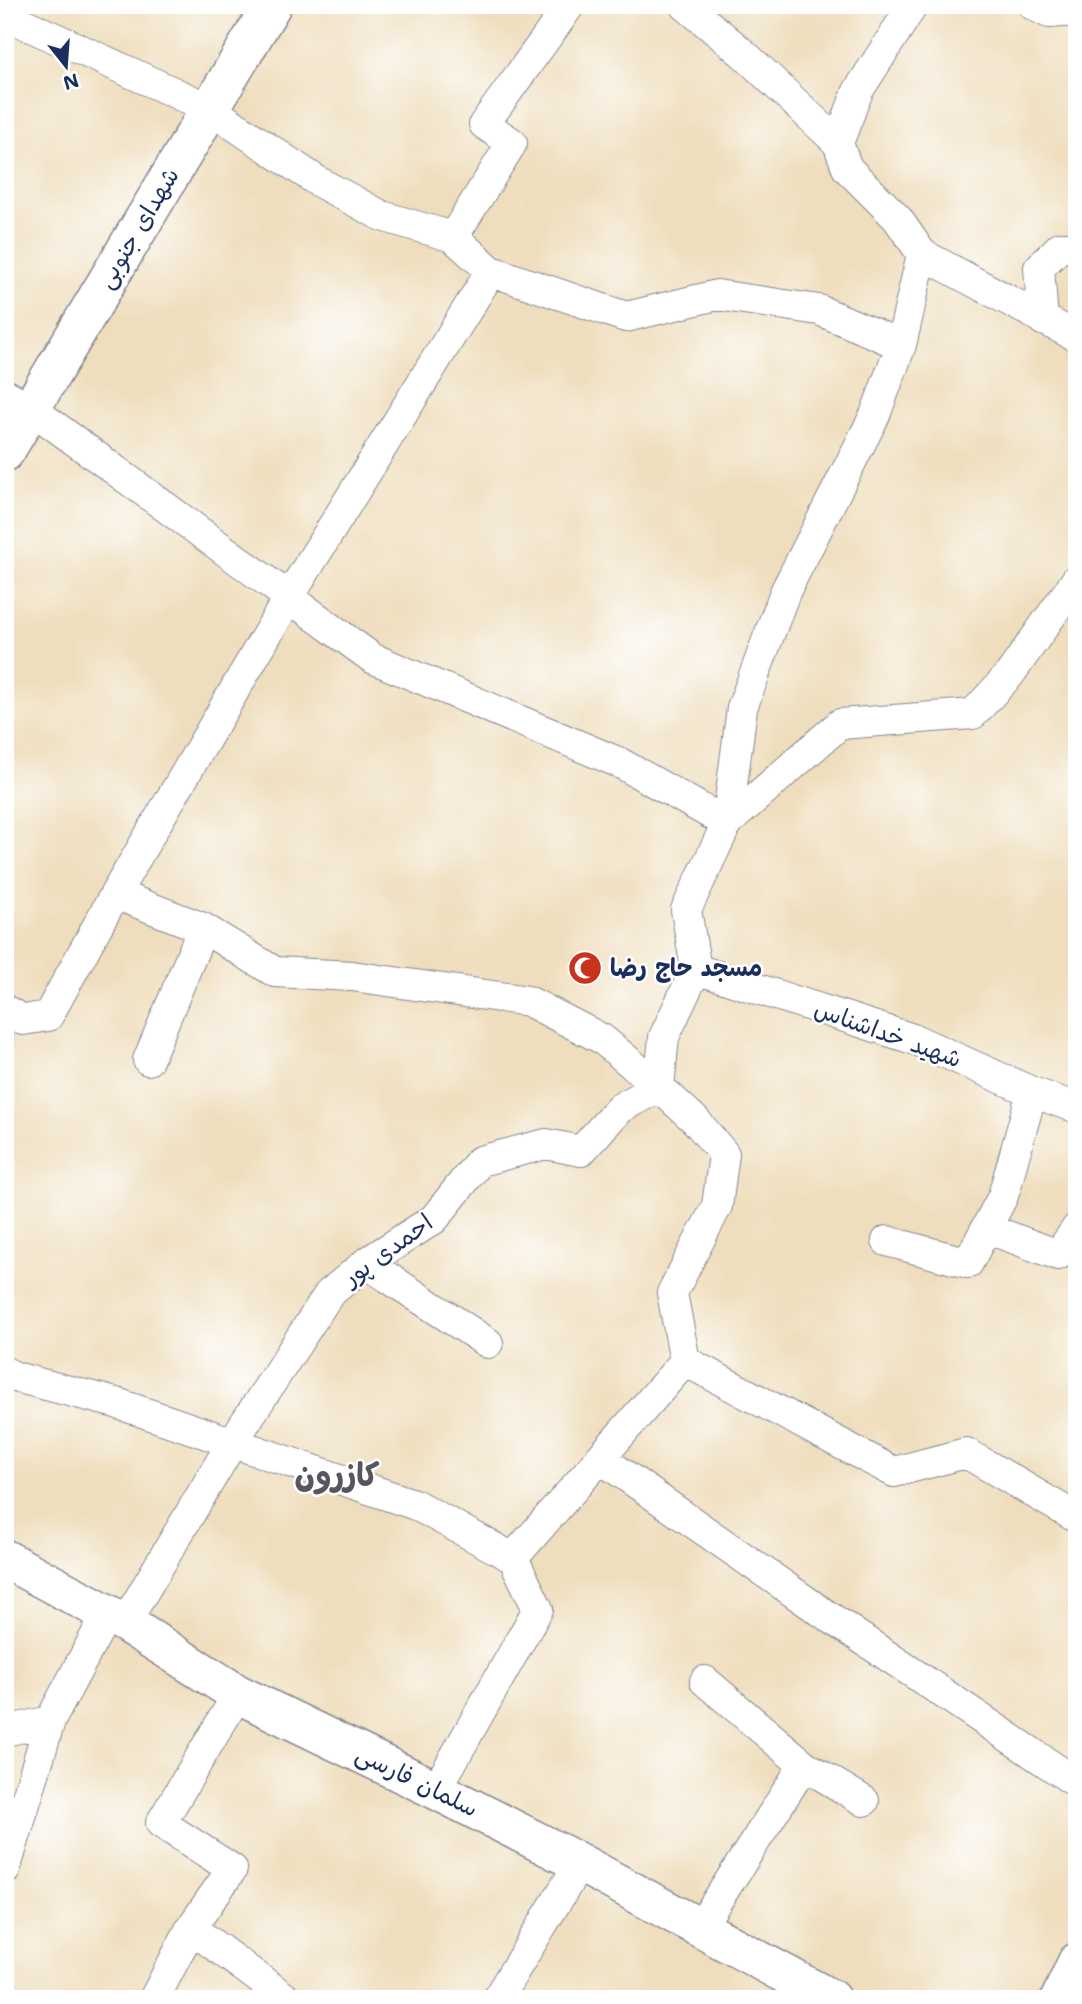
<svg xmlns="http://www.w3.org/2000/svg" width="1082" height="2004" viewBox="0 0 1082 2004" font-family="'Shantell Sans','Playpen Sans Arabic',sans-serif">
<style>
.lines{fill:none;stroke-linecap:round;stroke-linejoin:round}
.street-casing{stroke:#85868e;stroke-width:32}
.secondary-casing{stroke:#85868e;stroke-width:41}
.street{stroke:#fff;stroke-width:30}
.secondary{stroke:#fff;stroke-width:38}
.labels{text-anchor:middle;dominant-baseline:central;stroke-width:5;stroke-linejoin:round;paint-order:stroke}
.street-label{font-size:24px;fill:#1b2f5e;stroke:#fff}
.poi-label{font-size:24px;font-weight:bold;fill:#1b2f5e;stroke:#fff;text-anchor:start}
.district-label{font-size:32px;font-weight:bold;fill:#59555e;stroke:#fff}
</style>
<rect width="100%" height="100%" fill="#fff"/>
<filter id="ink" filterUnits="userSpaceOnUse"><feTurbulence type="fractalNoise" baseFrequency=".0143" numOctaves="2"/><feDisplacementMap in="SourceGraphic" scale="14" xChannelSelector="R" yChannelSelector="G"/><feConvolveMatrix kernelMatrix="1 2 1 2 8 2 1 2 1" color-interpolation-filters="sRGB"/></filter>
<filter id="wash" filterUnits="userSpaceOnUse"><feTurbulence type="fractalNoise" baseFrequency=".00686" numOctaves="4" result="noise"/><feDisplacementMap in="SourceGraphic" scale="28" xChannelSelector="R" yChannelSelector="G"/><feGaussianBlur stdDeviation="1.57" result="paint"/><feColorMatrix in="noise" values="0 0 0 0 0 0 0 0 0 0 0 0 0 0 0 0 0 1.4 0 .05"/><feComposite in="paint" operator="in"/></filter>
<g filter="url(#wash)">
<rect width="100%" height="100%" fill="#efdebd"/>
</g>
<g filter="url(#ink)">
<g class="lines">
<g class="street-casing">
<path id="street" d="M1033 5 1049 13 1077 11
M5 15 210 109 317 181 382 216 453 237 491 271 626 317 717 295 819 310 901 345
M838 143 858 91 913 5
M453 237 512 143 484 124 570 5
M922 254 1077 337
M1043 320 1039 268 1060 247H1077
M5 394 30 408 372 658 620 763 727 823 742 708 785 592 875 415 901 345 922 254 897 218 847 168 838 143 745 55 685 5
M115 894 289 597 491 271
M696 969 916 1040 1032 1092 1077 1108
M5 1010 23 1020 48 1016 115 894 203 928 275 972 352 976 528 1001 602 1039 659 1087 620 1108 581 1151 546 1144 480 1161 434 1219 366 1263 329 1294 232 1443 125 1623
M148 1060 203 928
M986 1228 1058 1255 1077 1228
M887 1241 968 1263 1003 1196 1032 1092
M366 1263 488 1343
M685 1361 894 1472 966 1453 1077 1518
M5 1372 15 1377 116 1403 416 1505 513 1558
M600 1458 816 1608 1077 1783
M238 1694 161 1823 232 1869 191 1928 287 1999
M5 1731 50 1721
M804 1765 864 1801
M436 1790 538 1609 513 1558 685 1361 672 1293 717 1206 724 1154 696 1121 659 1087 664 1037 696 969 686 910 727 823 840 724 973 714 1010 674 1077 579
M5 1870 50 1721 107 1614
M699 1929 804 1765 705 1681
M154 1999 191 1928
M497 1999 580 1863"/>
</g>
<g class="secondary-casing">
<path id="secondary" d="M5 452 272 5
M5 1559 125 1623 238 1694 436 1790 580 1863 831 1999
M1060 1999 1077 1962"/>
</g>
<use href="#street" class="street"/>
<use href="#secondary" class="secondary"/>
</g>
</g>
<defs>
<g id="mosque-disc" transform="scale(1.75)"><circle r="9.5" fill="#c8321e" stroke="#fff"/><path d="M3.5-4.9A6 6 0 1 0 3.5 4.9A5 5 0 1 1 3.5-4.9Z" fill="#fff"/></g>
</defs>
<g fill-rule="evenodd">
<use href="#mosque-disc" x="585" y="968"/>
</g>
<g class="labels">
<g class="street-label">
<text transform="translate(138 228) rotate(-59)">شهدای جنوبی</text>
<text transform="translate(888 1034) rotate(20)">شهید خداشناس</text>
<text transform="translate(388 1250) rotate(-36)">احمدی پور</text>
<text transform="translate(417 1781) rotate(26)">سلمان فارسی</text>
</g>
<g class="poi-label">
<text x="610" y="968">مسجد حاج رضا</text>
</g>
<g class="district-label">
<text x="337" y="1474">کازرون</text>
</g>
</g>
<rect width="1082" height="2004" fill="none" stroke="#fff" stroke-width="28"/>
<g transform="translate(66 66) rotate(163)" stroke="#ffffff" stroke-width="5" paint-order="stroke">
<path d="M0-5L12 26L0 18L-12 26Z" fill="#1b2f5e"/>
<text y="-10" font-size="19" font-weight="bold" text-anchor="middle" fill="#1b2f5e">N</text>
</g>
</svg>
